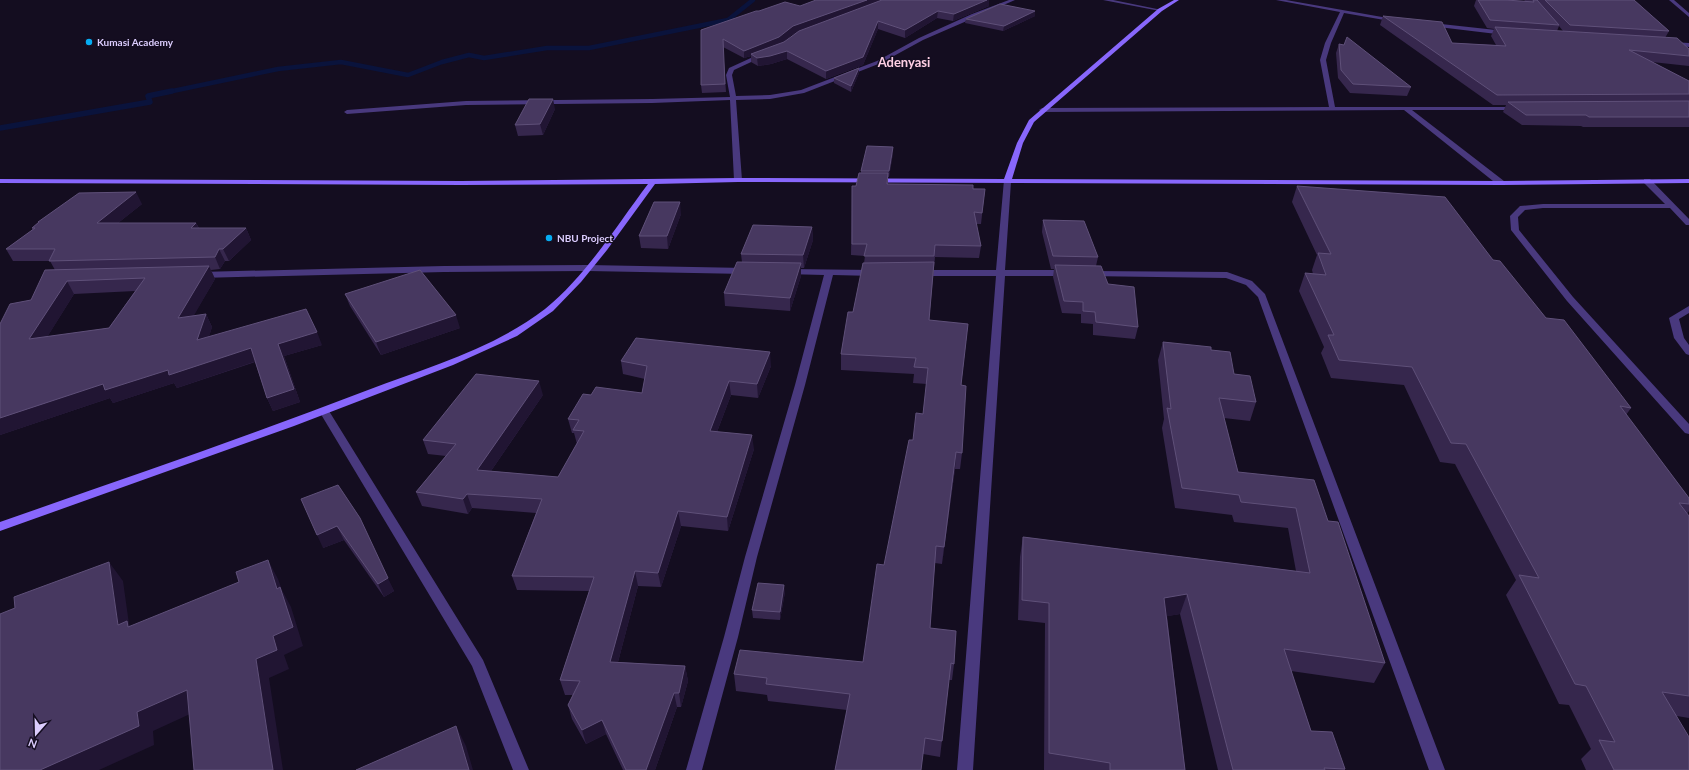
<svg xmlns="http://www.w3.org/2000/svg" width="1689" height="770" viewBox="0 0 1689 770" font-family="Lato,sans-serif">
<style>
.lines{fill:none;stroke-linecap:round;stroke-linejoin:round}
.stream-far1{stroke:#0a133c;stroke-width:4.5}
.stream{stroke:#0a133c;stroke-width:5.5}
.street{fill:#49397e;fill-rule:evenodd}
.secondary{fill:#8867fc;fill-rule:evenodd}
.wall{fill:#36274d;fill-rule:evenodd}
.shaded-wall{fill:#211533}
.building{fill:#473860;stroke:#5f5079;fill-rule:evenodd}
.poi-dot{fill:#06acf2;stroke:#140d20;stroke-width:1.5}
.labels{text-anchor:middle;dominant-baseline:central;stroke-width:3;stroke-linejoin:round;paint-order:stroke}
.far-poi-label{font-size:10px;font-weight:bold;fill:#dccdfe;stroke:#140d20;text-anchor:start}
.far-district-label{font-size:13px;font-weight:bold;fill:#fecfe4;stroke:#140d20}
</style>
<rect width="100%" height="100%" fill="#140d20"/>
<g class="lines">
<path class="stream-far1" d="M168 92 278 69 341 62 408 75 442 62 469 55 484 58 547 48H589L728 20 753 0"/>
<path class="stream" d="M0 128 150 102 148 96 172 91"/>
<path class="street" d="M1009 0H1015L923 40 881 63 804 93 770 99 736 100 742 180 738 182 734 180 730 100 652 103 466 105 347 114 344 112 347 110 466 101 652 99 730 97 726 75 729 68 764 52 767 54 766 55 734 70 732 75 736 96 770 95 801 90 877 61 919 38 972 14Z
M1103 0H1113L1162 10 1160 11Z
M1276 0H1286L1399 20 1396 22 1344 13 1331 43 1326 60 1335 107H1520V109L1518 110H1412L1504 181V185H1498L1404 110 1042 112 1039 110 1042 108 1329 107 1320 60 1325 43 1340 12Z
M1669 0H1674L1689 13V17Z
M1432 23 1505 31 1508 33 1505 35 1430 26 1429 25Z
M1671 42 1689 43V47L1669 45 1668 44Z
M1644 179H1650L1689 219V225H1686L1670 208H1543L1525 210 1518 217 1519 230 1573 297 1689 424V434L1685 433 1567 301 1511 230 1510 216 1520 206 1543 204H1665L1644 183Z
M1004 180H1010L1011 182 1005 270H1066L1070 273 1066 276H1005L973 770H957L996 276H920L916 273 920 270H996Z
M588 265 746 268 750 271 746 274 588 271 444 272 200 278 196 275 200 272 444 266Z
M788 269 874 270 878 273 874 276 833 275 805 385 757 557 738 637 702 770H686L724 637 745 557 795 385 824 275 785 274 784 272Z
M1090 271 1227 272 1252 281 1265 294 1445 770H1429L1258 297 1246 285 1226 278 1087 276 1086 274Z
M1689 306V313L1679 319 1684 338 1689 345V355L1686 354 1674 338 1669 318Z
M324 408 329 411 483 660 529 770H513L472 666 319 411Z"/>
<path class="secondary" d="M1174 0H1179L1162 11 1034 122 1023 143 1012 179 1501 181 1689 179V183L1501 185 738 182 655 184 607 250 581 282 553 311 517 336 453 365 294 426 0 531V522C123 479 246 437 368 390 429 367 493 349 545 309 586 276 617 225 648 184L461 185 0 183V179L461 181 738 178 1004 179 1017 143 1029 120 1158 9Z"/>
</g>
<path class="wall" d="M1476 0H1506L1525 1 1524 0H1634L1669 31 1665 38 1689 49V66L1652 62 1689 81V127H1583L1581 126 1522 125 1503 112 1506 105H1493L1380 25 1383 16 1452 43 1496 45 1491 36 1494 29 1487 28 1474 6ZM1559 26 1563 31H1557Z
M800 6H989L953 21 937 18 905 38 878 29 863 65 826 79 787 59 771 64 758 66 751 62V56L744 58 723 47 726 92 702 93 701 85V30L759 11ZM796 33 784 42 782 43 793 34Z
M1035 16 1003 31 965 23 966 19Z
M1339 44 1411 87 1407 96 1350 93 1338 78 1336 53Z
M859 68V73L851 92 834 83V78Z
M555 109 543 135 518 136 515 125Z
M893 153 889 177H888V184L985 189 981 224H976L981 246 979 258 935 257 929 321 968 324 961 385 962 453 960 469H955L942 564 935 563 930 628 954 664 952 680H949L940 757 923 754 921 770H835L847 710 768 701 767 695 736 691 734 674 863 662 913 440 923 414 927 384 913 383 914 374 841 370V354L853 312 864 263 865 256 851 255 852 186H856L861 173V171Z
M1297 186 1493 260 1546 318 1631 408 1626 415 1689 498V511L1687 514 1689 516V718L1677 716 1689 770H1586L1581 759 1591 749 1569 705 1559 704 1506 595 1516 580 1455 464 1440 462 1404 385 1331 378 1321 353 1324 347 1299 291 1305 273 1313 274 1312 270 1317 255 1292 202Z
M142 204 118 223H196L199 228H246L251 240 229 261H225L220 269 211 270 215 279 193 316 206 314 212 327 209 336 322 345 284 356 300 402 273 411 267 398 255 362 177 388 174 383 113 403 110 398 0 435 31 300 55 270 50 261H13L6 249 33 230 32 228 38 223V222ZM135 291 109 328 47 337 74 294Z
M681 214 668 249 641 248 639 236Z
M1043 220 1098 257 1096 266 1108 284 1138 327 1135 339 1093 335V324L1081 323V314L1062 313 1053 277 1054 269H1051L1042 232Z
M812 227 813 240 804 268H801V276L790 311 725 306 724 293 742 262 741 254Z
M345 294 460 328 381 355 350 306Z
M1163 342 1211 350 1234 374 1256 402 1250 421 1224 418 1238 472 1328 521 1385 663 1374 683 1291 671 1311 731 1345 769V770H1218L1180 614 1167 616 1185 770H1044L1045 623 1018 620 1020 557 1023 537 1296 571 1288 528 1234 522 1232 515 1175 508 1162 428 1164 419 1158 360Z
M621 361 771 366 758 398 731 395 717 432 754 449 728 531 681 526 661 587 638 586 618 662 685 666 688 681 681 707H677L655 770H623L606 734 586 744 572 719 568 705 573 695H565L560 680 589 591 517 590 512 576 536 513 472 508 468 514 422 506 416 492 446 456 428 454 423 440 543 395 491 471 558 477 577 444 574 433H572L568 419 591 395 642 393 645 379 623 374Z
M338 485 394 591 384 597 344 540 323 548Z
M785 592 780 620 753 618 752 610Z"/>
<path class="shaded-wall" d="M867 0H886L793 34 779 45 751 54V56L744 58V51L793 26Z
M987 0H989V6L953 21 954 14Z
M938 11 937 18 905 38V30Z
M1035 11V16L1003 31 1004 26Z
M878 21V29L863 65 826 79V71Z
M787 51V59L771 64 758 66 757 58Z
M859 68V73L851 92V86Z
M553 99 555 109 543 135 540 124Z
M893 147V153L889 177V171Z
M136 192 142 204 103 235 97 223Z
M680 202 681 214 668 249 667 236Z
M196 223 202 235 191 228Z
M812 227 813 240 804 268 803 255Z
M246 228 251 240 229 261 223 249Z
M219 249 225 261 220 269 215 257Z
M801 263V276L790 311V298Z
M209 266 215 279 185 331 178 318Z
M67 281 74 294 38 352 29 339Z
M206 314 212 327 204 353 197 340Z
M456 315 460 328 381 355 376 342Z
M317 332 322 345 284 356 300 402 273 411 267 398 278 344Z
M251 348 257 361 177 388 174 383 113 403 110 398 0 435V418L103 384Z
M770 352 771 366 758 398 757 384Z
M539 381 543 395 482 484 477 470Z
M729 381 731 395 712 445 710 431Z
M752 435 754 449 728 531 727 517Z
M956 452 955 469 942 564 944 547Z
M467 494 472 508 468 514 463 499Z
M678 511 681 526 661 587 658 573Z
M337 526 344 540 323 548 317 535Z
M268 560 278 579 282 590 291 607 303 646 284 655 289 669 269 678 283 770H273L256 659 273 636 277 589Z
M109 562 123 581 129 624 141 640 118 625Z
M635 571 638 586 614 677 610 662Z
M388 578 394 591 384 597 378 584Z
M784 585 785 592 780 620V612Z
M1187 594 1180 614 1158 618 1164 598Z
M685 666 688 681 681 707 679 693Z
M187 690 201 709 153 731 154 745 99 770H40L137 712Z
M674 693 677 707 655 770H646Z
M602 720 606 734 586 744 582 730Z
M456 726 466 746 473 770H469Z"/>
<path class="building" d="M816 0H867L793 26 779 37 744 51 723 39 725 84 701 85V30L756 11H759L785 2 800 6Z
M882 0H987L954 14 938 11 905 30 878 21 863 57 826 71 787 51 770 56 757 58 751 54 784 42 799 31Z
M1478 0H1506L1534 2 1533 0H1537L1559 25 1490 20Z
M1545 0H1634L1669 31 1570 25Z
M1000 4 1035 11 1004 26 966 19Z
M1383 16 1442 22 1452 43 1506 46 1495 27 1677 38 1689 49V56L1629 50 1689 81V94L1497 95Z
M1347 37 1411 87 1353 84 1341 70 1339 44 1344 45Z
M859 68 851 86 834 78Z
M529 99H553L540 124 515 125Z
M1689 101V117H1589L1586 115H1526L1508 102Z
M867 146 893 147 889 171H861Z
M859 173H888L887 184 973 185V189H985L982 213 974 212 981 246 935 245 934 256H864L867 244H852V186H856Z
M1297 186 1445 197 1493 260 1500 261 1546 318 1564 320 1631 408 1620 406 1689 498V504L1679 503 1689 516V696L1662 692 1689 737V770H1614L1599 740 1615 742 1586 686 1575 684 1519 575 1539 578 1466 444 1451 443 1412 367 1339 360 1328 335H1334L1305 273 1326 275 1318 253 1331 254Z
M136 192 97 223H196L191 228H246L223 249H219L215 257 49 261 55 249H6L35 228H32L39 222H38L79 193Z
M654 202H680L667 236H639Z
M1043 220 1084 221 1098 257 1053 256Z
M753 225 812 227 803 255 741 254Z
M737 262 801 263 790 298 724 293Z
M934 262 929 320 968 324 961 385 966 386 962 453 956 452 944 547 936 546 930 628 956 631 954 664 951 663 942 741 925 738 921 770H835L850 694 766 684 767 678 734 674 740 650 863 662 877 564 884 565 909 440H913L916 413 923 414 928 368 914 367 916 358 841 354 848 312H853L863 263Z
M1055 265 1101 266 1108 284 1134 287 1138 327 1096 322 1095 312 1083 311V302L1064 301Z
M209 266 178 318 206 314 197 340 306 309 317 332 278 344 294 389 267 398 251 348 169 375 168 370 105 390 103 384 0 418V324L10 304 31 300 45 270ZM145 278 109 328 29 339 67 281Z
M420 270 456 315 376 342 345 294Z
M636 338 770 352 757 384 729 381 710 431 752 435 727 517 678 511 658 573 635 571 610 662 685 666 679 693H674L646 770H626L602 720 582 730 568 705 580 681 560 680 594 577 512 576 542 499 467 494 463 499 416 492 456 444 423 440 476 374 539 381 477 470 558 477 584 431 573 430 579 420 568 419 583 394 591 395 596 387 642 393 647 366 621 361Z
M1163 342 1211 347V350L1230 352 1234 374 1250 376 1256 402 1219 398 1238 472 1314 480 1328 521 1338 522 1385 663 1284 649 1311 731 1332 732 1345 769 1324 768 1325 770H1233L1187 594 1164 598 1185 770H1110V763L1049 753V603L1022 600 1023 537 1310 573 1296 508 1241 502 1239 495 1182 488 1167 408 1171 409Z
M338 485 360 518 388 578 378 584 337 526 317 535 301 499Z
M268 560 277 589 280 587 293 627 273 636 277 650 256 659 273 770H194L187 690 137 712 139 726 40 770H0V614L15 608 14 597 109 562 118 625 127 621 128 627 239 582 236 572Z
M758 583 784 585 780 612 752 610Z
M456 726 469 770H356Z"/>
<g class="poi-dot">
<circle cx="89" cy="42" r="4"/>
<circle cx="549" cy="238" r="4"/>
</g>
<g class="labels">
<g class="far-poi-label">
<text x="97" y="42">Kumasi Academy</text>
<text x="557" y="238">NBU Project</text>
</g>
<g class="far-district-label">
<text x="904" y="62">Adenyasi</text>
</g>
</g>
<g transform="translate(36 734) rotate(200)" stroke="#140d20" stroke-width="3" paint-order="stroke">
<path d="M0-3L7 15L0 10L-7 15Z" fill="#dccdfe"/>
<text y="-6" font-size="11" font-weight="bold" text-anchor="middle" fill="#dccdfe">N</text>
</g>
</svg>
